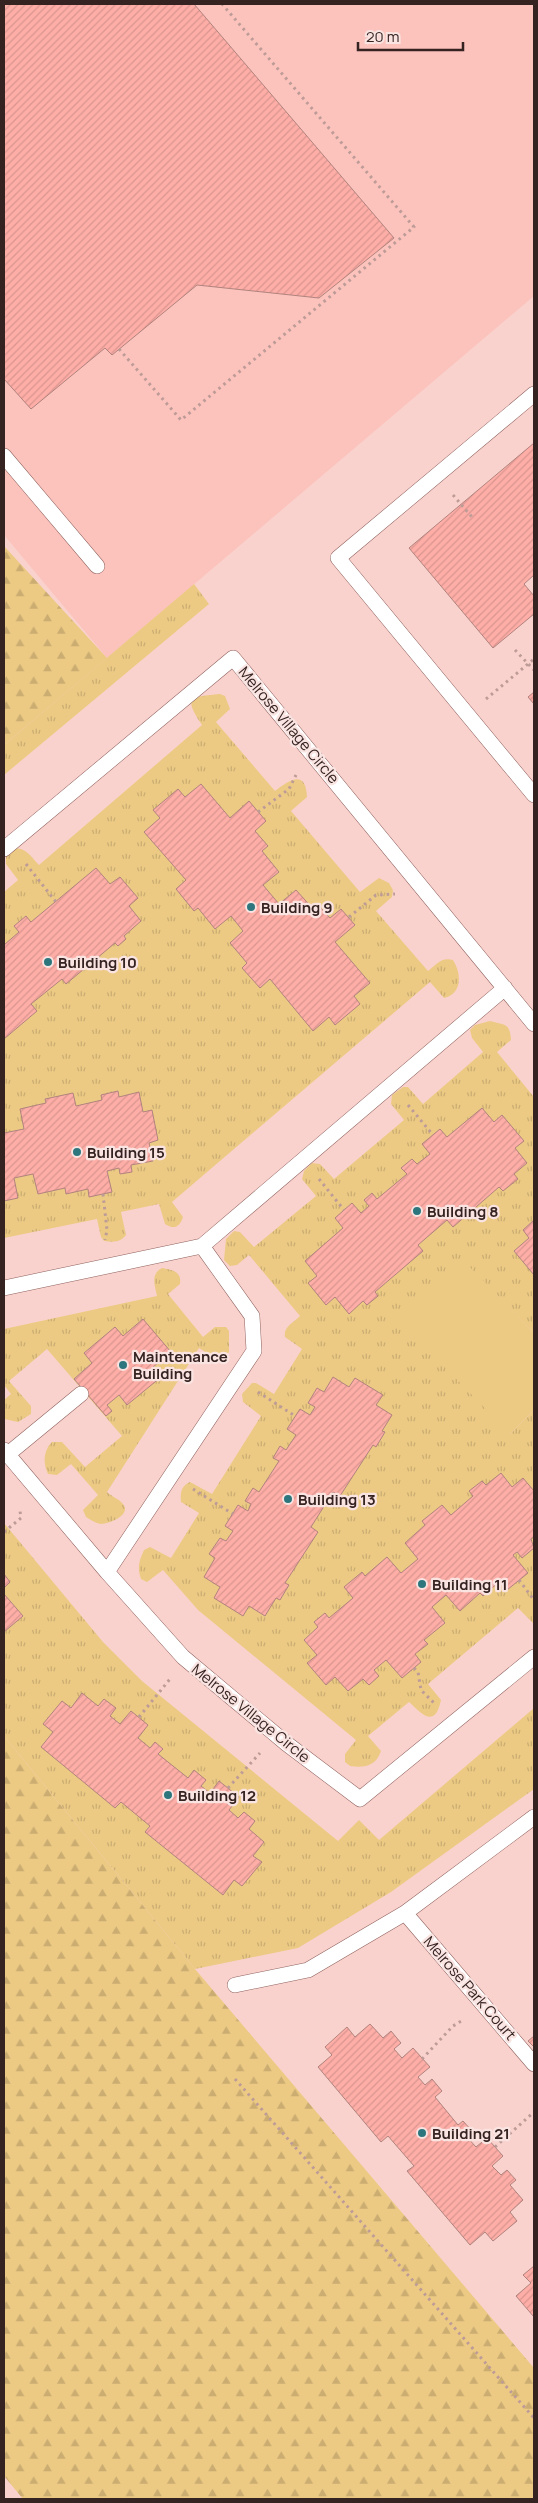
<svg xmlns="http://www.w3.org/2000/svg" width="538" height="2503" viewBox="0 0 538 2503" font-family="Manrope,sans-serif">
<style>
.built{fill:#fcc2bc}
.grass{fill:url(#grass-tufts)}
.forest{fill:url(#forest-firs)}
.park{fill:#ecca84}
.building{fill:url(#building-hatch);stroke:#b1837e}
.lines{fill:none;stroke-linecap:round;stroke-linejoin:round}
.lane-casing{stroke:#8e625e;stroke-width:16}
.path{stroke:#bd9b97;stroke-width:3;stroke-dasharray:2.5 4;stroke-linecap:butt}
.lane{stroke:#fff;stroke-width:15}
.poi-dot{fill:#2d767d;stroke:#f9e4e2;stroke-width:2}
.labels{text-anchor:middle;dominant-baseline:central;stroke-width:4.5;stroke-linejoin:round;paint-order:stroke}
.street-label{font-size:15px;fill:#352321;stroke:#f9e4e2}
.poi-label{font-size:15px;font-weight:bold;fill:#352321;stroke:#f9e4e2;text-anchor:start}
</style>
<defs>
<pattern id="grass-tufts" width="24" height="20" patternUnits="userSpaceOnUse" patternTransform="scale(1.25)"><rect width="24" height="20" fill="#ecca84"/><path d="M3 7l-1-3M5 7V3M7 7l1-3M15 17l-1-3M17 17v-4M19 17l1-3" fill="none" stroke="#cbad72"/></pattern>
<pattern id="forest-firs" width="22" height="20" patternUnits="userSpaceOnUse" patternTransform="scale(1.25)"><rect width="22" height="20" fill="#ecca84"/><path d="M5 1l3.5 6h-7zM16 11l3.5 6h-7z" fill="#cbad72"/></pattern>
<pattern id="building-hatch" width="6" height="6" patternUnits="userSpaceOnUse" patternTransform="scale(1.25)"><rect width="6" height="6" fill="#feaea7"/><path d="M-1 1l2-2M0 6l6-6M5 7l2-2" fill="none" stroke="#da958f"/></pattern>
</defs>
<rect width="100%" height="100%" fill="#fad2cd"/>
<path class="built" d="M4 4H534V296L107 658 4 535Z"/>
<path class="grass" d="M194 584 209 604 4 775V745Z
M220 694 225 696 230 709 216 722 275 791C288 781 306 768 307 797L291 811 360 892 379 878 389 883 393 890 392 897 376 911 428 971C437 964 441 957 453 960 462 974 462 994 444 998L430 982 172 1202 183 1217C180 1227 174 1230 165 1224L159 1204 121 1212 126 1235C120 1243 113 1242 104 1241L101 1237 97 1219 4 1238V892L18 880 6 864V857L14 848C27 848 31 857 39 865L202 725C184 698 188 697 220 694Z
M490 1021C505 1025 510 1023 511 1040L497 1052 534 1097V1333L464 1262 510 1434 534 1410V1624L518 1608 428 1684 441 1700C435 1729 422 1714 409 1702L368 1736 381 1751C376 1766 365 1768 350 1766L345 1762V1754L356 1740 198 1610 163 1570 147 1582 141 1579C137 1567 139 1561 144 1550L150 1547 171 1558 199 1513 181 1502C180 1493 181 1486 190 1482L212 1494 261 1416 243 1402 242 1394 252 1383H256L274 1394 302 1349 285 1337C283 1327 293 1323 300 1316L249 1255 237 1265 230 1266 224 1260 226 1239 234 1231 240 1232 254 1247 316 1196 302 1179 304 1171 312 1163 320 1164 334 1179 404 1120 391 1104 392 1095 403 1087H408L423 1104 483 1052 472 1038 470 1030 475 1025Z
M162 1268C172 1270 182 1271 180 1284L168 1294 203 1337 215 1327H226L229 1331V1352L221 1359 215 1358 199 1348 107 1492C111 1496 119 1499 123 1504 132 1515 109 1524 101 1524 95 1523 91 1520 86 1517L83 1510 98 1495 71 1464 57 1475 48 1474C43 1464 43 1451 52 1442H62L85 1467 122 1436 47 1349 9 1381 31 1406V1414L18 1422 4 1419V1400L11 1394 4 1385V1329L157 1296C155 1286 150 1274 162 1268Z
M4 1523 103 1642 142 1681 338 1841 359 1820 379 1840 534 1708V1789L391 1892 298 1948 195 1969 4 1736Z"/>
<path class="forest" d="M4 546 107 658 4 745Z
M4 1736 195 1969 534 2368V2499H23L4 2476Z"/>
<path class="park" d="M464 1261 534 1333V1410L510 1434 401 1322Z"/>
<path class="building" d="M4 4H194L394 238 319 298 197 285 112 355 105 348 31 409 4 379Z
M534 443V575L524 584 534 596V614L493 648 409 548Z
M534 692V704L528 697Z
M201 784 230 818 249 801 266 821 255 831 268 846 262 851 279 872 263 885 279 904 296 890 314 910 318 905 330 918 341 909 355 925 335 942 370 983 354 996 360 1004 335 1025 329 1017 313 1031 270 979 260 988 242 968 247 963 230 943 243 931 231 916 215 929 198 908 194 911 176 889 186 880 144 832 160 818 153 810 178 789 185 797Z
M96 868 110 884 120 877 138 898 129 906 141 921 124 936 126 939 118 946 115 943 66 984 62 979 31 1004 37 1011 4 1039V945L19 932 14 926 26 916 31 922Z
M118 1091 119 1097 139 1092 143 1112 152 1110 158 1140 149 1143 153 1161 131 1165 132 1172 120 1174 119 1168 107 1171 112 1192 89 1197 88 1189 66 1194 65 1188 38 1194 33 1174 14 1178 18 1198 4 1201V1131V1133L24 1129 20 1109 46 1103 45 1099 73 1093 76 1106 102 1100 101 1095Z
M482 1108 494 1122 502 1115 524 1141 515 1148 527 1163 514 1174 518 1179 503 1191 499 1187 453 1227 447 1220 418 1245 423 1251 375 1292 378 1296 367 1305 363 1301 349 1314 335 1297 326 1305 308 1283 317 1276 305 1261 343 1228 335 1218 352 1203 361 1213 369 1206 364 1200 372 1193 377 1199 407 1174 401 1168 412 1159 417 1164 430 1154 422 1144 440 1129 447 1137Z
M534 1220V1275L514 1251 529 1238 523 1230Z
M143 1319 171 1352 153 1367 161 1377 127 1405 119 1395 107 1405 112 1411 106 1416 74 1379 92 1363 84 1353 115 1327 123 1336Z
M333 1377 349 1387 355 1378 383 1395 376 1405 392 1415 382 1431 385 1432 376 1447 373 1445 340 1496 333 1492 311 1527 318 1532 285 1583 289 1585 280 1600 276 1598 265 1616 249 1606 243 1616 214 1598 220 1587 204 1577 215 1558 209 1554 220 1538 226 1541 233 1531 225 1526 238 1505 248 1511 251 1504 245 1501 253 1488 259 1492 279 1461 273 1458 280 1446 286 1450 296 1435 287 1429 300 1409 310 1415 315 1407 308 1403 317 1388 324 1392Z
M501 1473 512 1487 523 1478 534 1491V1537L531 1539 534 1548 522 1558 517 1552 513 1555 528 1573 507 1590 500 1581 483 1596 480 1593 460 1611 446 1595 432 1607 445 1623 424 1640 428 1644 415 1654 421 1662 402 1678 386 1660 374 1670 379 1676 369 1685 363 1679 348 1691 335 1677 326 1685 307 1663 317 1655 304 1640 318 1627 314 1622 325 1613 329 1618 353 1598 344 1587 362 1572 365 1576 387 1557 401 1573 418 1559 405 1543 425 1525 422 1521 442 1505 451 1515 473 1496 469 1491 482 1481 486 1485Z
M4 1574 10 1582 4 1588Z
M4 1594 23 1616 4 1632Z
M82 1693 98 1706 104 1699 116 1708 110 1716 120 1724 131 1711 148 1725 138 1738 150 1748 155 1742 163 1749 158 1754 188 1778 194 1770 206 1780 201 1786 210 1793 219 1781 239 1797 229 1810 238 1818 244 1812 255 1821 249 1829 264 1842 253 1856 262 1862 242 1886 234 1880 223 1895 145 1832 150 1826 121 1802 115 1808 41 1747 53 1732 43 1724 62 1701 71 1708Z
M370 2024 383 2038 391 2031 401 2043 394 2049 402 2058 413 2048 430 2067 418 2077 425 2085 432 2079 442 2091 435 2097 458 2125 463 2121 472 2131 466 2136 476 2147 487 2138 503 2156 492 2166 501 2175 507 2170 516 2180 510 2185 523 2200 510 2212 517 2221 493 2241 485 2232 470 2245 407 2171 414 2166 388 2136 381 2142 318 2067 332 2055 325 2047 347 2027 355 2037Z
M534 2036V2047L528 2041Z
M534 2266V2317L516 2296 531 2283 523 2275Z"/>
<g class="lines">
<g class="lane-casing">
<path id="lane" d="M534 394 338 558 534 795
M4 456 97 566
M4 849 233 658 534 1024
M4 1288 202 1246 505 988
M4 1450 107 1572 183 1657 287 1744 360 1799 534 1657
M8 1454 81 1394
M107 1572 254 1351 252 1316 202 1246
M405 1913 534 2064
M235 1985 308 1970 405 1913 534 1817"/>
</g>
<path class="path" d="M119 349 181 420 414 227 222 4
M453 495 472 517
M515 650 534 670
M486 699 534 659
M258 812 289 789 296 775
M26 864 56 902
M349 917 376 895 395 894
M408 1105 433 1135
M319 1179 344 1210
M103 1194 107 1230 105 1240
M258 1392 295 1416
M193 1489 233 1514
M4 1532 21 1518 20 1511
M519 1580 534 1600
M414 1668 418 1672 421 1690 435 1704
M139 1717 170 1679
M228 1788 260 1753
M422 2059 453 2026 463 2020
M235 2079 534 2418
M495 2147 534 2112"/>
<use href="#lane" class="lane"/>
</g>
<g class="poi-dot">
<circle cx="251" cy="907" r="5"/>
<circle cx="48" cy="962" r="5"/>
<circle cx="77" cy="1152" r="5"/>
<circle cx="417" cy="1211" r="5"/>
<circle cx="123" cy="1365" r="5"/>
<circle cx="288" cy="1499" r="5"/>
<circle cx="422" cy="1584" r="5"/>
<circle cx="168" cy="1795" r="5"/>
<circle cx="422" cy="2133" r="5"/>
</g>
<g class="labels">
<g class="street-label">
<text transform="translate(289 725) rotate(50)">Melrose Village Circle</text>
<text transform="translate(251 1713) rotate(39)">Melrose Village Circle</text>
<text transform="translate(470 1988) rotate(49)">Melrose Park Court</text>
</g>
<g class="poi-label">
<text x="261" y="907">Building 9</text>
<text x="58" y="962">Building 10</text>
<text x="87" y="1152">Building 15</text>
<text x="427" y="1211">Building 8</text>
<text x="133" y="1356">Maintenance<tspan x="133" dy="17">Building</tspan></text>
<text x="298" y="1499">Building 13</text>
<text x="432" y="1584">Building 11</text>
<text x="178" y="1795">Building 12</text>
<text x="432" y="2133">Building 21</text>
</g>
</g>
<rect width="538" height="2503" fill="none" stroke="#352321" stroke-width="10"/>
<path d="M358 42v8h105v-8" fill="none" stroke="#352321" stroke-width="2.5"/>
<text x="366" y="42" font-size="15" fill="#352321" stroke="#f9e4e2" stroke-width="4" paint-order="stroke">20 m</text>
</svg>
